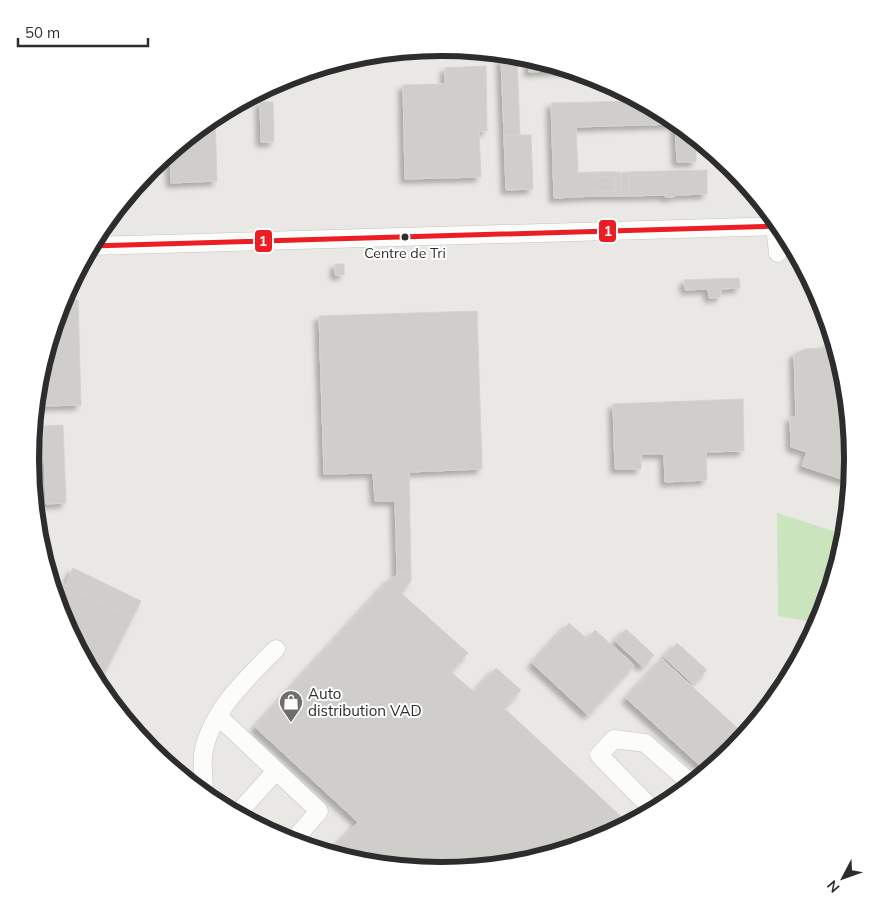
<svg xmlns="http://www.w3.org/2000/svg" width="883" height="918" viewBox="0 0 883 918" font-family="Mulish,sans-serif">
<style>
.green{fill:#cae5be}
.building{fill:#cfceca;stroke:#d5d3cf;filter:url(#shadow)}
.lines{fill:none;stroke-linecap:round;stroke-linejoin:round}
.minor-casing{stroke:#c4c3c3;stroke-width:19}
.minor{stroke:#fcfcfb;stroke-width:18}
.bus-1-casing{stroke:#fff;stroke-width:9}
.bus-1{stroke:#ec1e23;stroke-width:5}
.bus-dot{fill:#2d2d2d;stroke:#fff;stroke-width:2}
.labels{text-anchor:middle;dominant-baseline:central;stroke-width:4;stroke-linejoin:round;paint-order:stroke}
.bus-label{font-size:14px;fill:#2d2d2d;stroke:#fff}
.poi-label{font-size:15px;fill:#2d2d2d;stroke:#fff;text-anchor:start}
.rim{fill:none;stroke:#2d2d2d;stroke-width:6}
.line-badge{stroke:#fff;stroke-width:2}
.badge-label{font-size:14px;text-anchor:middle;font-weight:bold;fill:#fff}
</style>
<defs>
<filter id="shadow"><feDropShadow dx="-4.5" dy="4.5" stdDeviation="2.5" flood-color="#0004"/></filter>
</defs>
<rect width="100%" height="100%" fill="#eae8e4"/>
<path class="green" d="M777 513 845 535 818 623 778 616Z"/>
<path class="building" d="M529 57 571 70 529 72Z
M517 58 520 135 504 136 501 59Z
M486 66 487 131H479L481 177 405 179 403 85 445 84V68Z
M640 101 670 117 696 138V162H677L675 124 576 127 578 173 595 172V177H615L616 191H595V196L554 198 551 103Z
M260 102H273L274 142H261Z
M215 115 217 181 171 183 170 152Z
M520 135H531L533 189 506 190 504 136Z
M707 170V194L675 195 674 197H665V195L629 196V176L664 175V171Z
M664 171V175L629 176 628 172Z
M595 172H620L621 196H595V191H616L615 177H595Z
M628 172 629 196H621V173Z
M335 264H344V275H335Z
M739 278 740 288 721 289V297L709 298 708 289 685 290 684 280Z
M62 300H78L81 405 42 406 41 369Z
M477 311 482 469 409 472 411 576 397 572 395 501H375L373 473 324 474 319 316Z
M824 345 836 349 839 359 834 375 845 379 853 459 851 482 802 466 807 452 791 447 790 417H796L794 354 805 349 823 348Z
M839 359 845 379 834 375Z
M743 399 744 451 706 452 707 480 665 482 664 454H641V469H615L613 404Z
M63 425 66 503 46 504 43 426Z
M73 568 141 601 133 617 66 584Z
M397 572 411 576V581L401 593 468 653 451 672 474 692 496 668 521 690 504 708 628 823 599 839 521 863 441 870 361 863 329 853 358 822 255 727 388 581 397 575Z
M49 576 133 617 98 686 61 616Z
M569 623 587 639 595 630 634 665 588 715 532 663Z
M626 629 654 655 643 667 615 641Z
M677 643 707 670 693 684 664 657Z
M662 659 745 735 732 750 706 771 626 698Z"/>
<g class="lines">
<g class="minor-casing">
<path id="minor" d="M775 226 778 253
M91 246 780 226
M218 716 319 811 292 842
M204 794C204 781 202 767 203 755 209 713 247 678 276 649
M653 810 599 755 614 739 645 743 686 779 684 790
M237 814 276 771"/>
</g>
<use href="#minor" class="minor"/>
<g class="bus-1-casing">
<path id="bus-1" d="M91 246 780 226"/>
</g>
<use href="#bus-1" class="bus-1"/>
</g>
<defs>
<g id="shop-pin" transform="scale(1.25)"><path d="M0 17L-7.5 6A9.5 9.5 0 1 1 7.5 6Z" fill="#6f6e6d" stroke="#fff"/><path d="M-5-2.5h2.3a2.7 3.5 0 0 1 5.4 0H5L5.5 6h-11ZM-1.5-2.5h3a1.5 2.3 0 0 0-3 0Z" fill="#fff"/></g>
</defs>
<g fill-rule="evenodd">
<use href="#shop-pin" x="291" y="702"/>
</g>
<circle class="bus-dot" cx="405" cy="237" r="4.5"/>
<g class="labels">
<g class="bus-label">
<text x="405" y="253">Centre de Tri</text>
</g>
<g class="poi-label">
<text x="308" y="693">Auto<tspan x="308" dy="17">distribution VAD</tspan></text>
</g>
</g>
<path d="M0 0H883V918H0ZM441 56H442A402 402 0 0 1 844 458V460A402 402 0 0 1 442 862H441A402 402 0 0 1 39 460V458A402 402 0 0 1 441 56Z" fill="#fff" fill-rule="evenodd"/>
<path class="rim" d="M441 56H442A402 402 0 0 1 844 458V460A402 402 0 0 1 442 862H441A402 402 0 0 1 39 460V458A402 402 0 0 1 441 56Z"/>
<g class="line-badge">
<rect x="598" y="219" width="19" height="24" rx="5" fill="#ec1e23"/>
<rect x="254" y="229" width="19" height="24" rx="5" fill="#ec1e23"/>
</g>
<g class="badge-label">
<text x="608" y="236">1</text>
<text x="263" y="246">1</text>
</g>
<g transform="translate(843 878) rotate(229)" stroke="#ffffff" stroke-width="4" paint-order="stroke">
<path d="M0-4L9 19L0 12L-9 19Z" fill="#2d2d2d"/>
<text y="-8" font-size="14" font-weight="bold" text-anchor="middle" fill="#2d2d2d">N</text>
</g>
<path d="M18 38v8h130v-8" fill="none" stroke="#2d2d2d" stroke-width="2.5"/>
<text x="25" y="38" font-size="15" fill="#2d2d2d" stroke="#ffffff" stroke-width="4" paint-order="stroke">50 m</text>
</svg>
